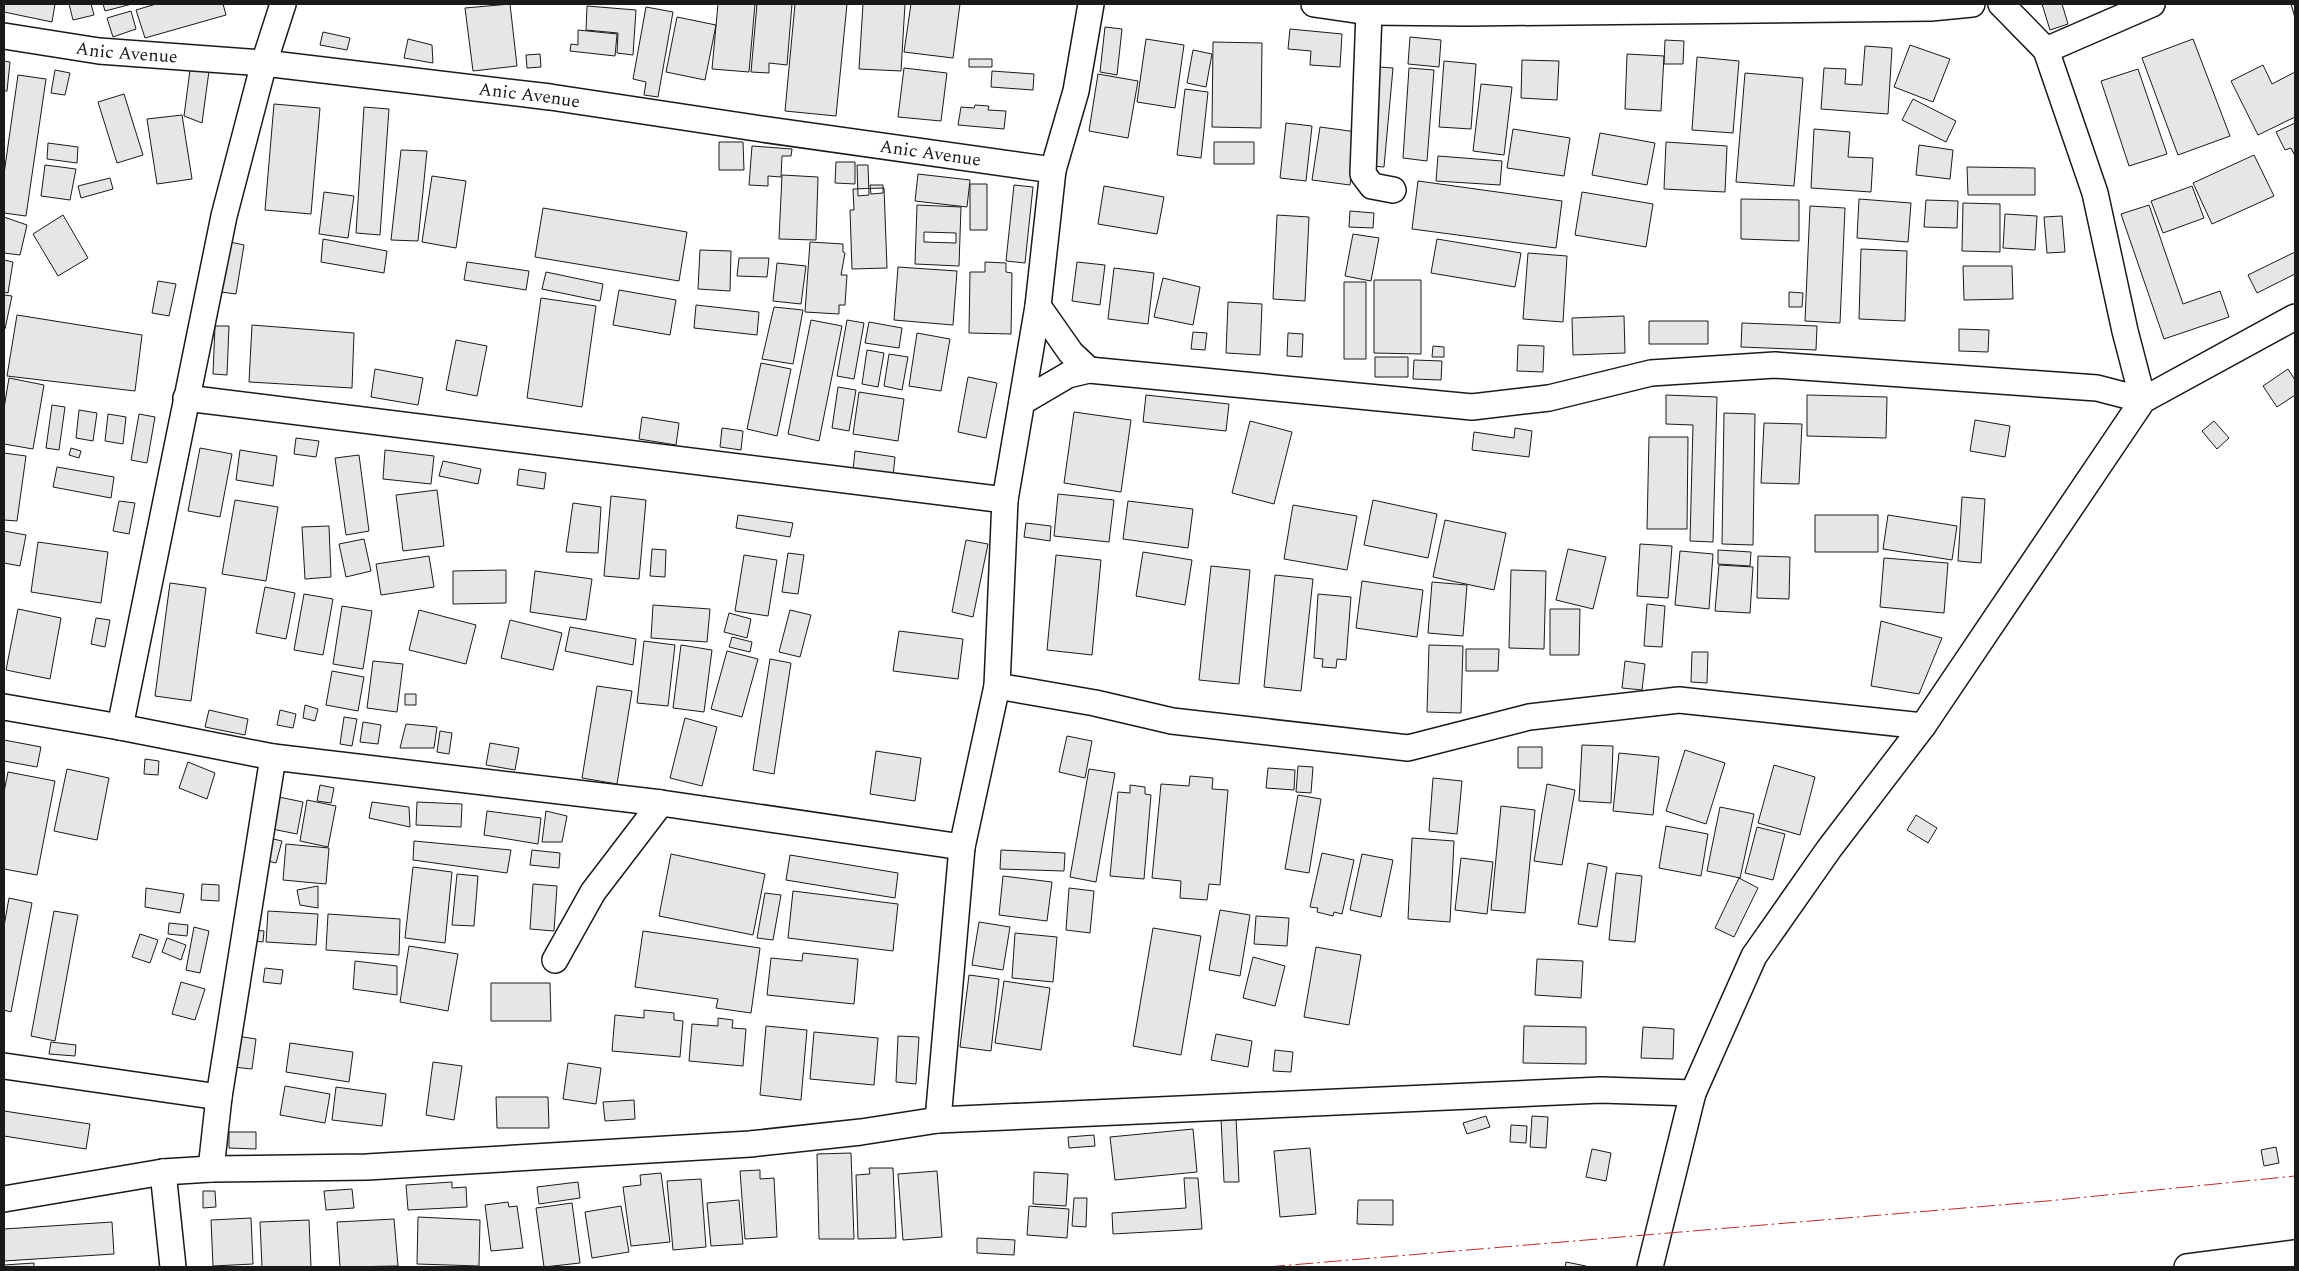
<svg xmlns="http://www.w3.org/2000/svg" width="2299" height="1271" viewBox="0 0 2299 1271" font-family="Spectral,serif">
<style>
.building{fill:#e6e6e6;stroke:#1a1a1a;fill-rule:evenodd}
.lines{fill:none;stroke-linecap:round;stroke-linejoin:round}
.street-casing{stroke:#1a1a1a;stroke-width:28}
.street{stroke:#fff;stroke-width:25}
.power{stroke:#c62828;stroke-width:1;stroke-dasharray:18 4 2.5 4;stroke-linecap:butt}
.labels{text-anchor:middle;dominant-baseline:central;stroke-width:4;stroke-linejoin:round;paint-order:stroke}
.street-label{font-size:18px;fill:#1a1a1a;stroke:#fff}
</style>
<rect width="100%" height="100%" fill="#fff"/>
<path class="building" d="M4 4H55L52 22 4 12Z
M69 4H91L94 15 73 20Z
M103 4H132L105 11Z
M156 4H223L226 15 145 38 136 10Z
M510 4 517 66 473 71 465 8Z
M718 4H755L749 72 712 69Z
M757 4H792L787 65 769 63V73L751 72Z
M795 4H847L836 116 785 111Z
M863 4H905L901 71 859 69Z
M911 4H960L953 58 904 52Z
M2042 4H2062L2068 24 2050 30Z
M2291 4H2295V18Z
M587 6 636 10 633 55 617 53 618 33 586 30Z
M646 7 673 12 658 97 644 95 646 82 633 79Z
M131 11 136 29 113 37 107 18Z
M677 17 716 25 705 80 666 72Z
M1105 27 1122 29 1117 75 1100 72Z
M1290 29 1342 34 1340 67 1310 65 1311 51 1288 49Z
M578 30 617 34 615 56 570 51 571 44 578 45Z
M323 32 350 38 347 50 320 45Z
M1410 37 1441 40 1439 67 1408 64Z
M408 39 432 45 433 63 404 58Z
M1146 39 1184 45 1175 108 1137 102Z
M2193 39 2230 136 2178 155 2142 58Z
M1665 40 1684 41 1683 64H1664Z
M1213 42 1262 43 1261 128 1212 127Z
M1910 45 1950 59 1933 102 1894 87Z
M1865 46 1892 48 1888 114 1821 109 1824 68 1846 69 1845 84 1862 85Z
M1193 50 1212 54 1206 87 1187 83Z
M540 54 541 67 527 68 526 55Z
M1627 54 1664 56 1661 111 1625 109Z
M1697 57 1739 61 1733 133 1692 130Z
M969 59H992V67H969Z
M1522 60 1559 61 1557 100 1521 98Z
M4 61 10 62 7 91H4Z
M1444 61 1476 64 1471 129 1439 127Z
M2263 65 2272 84 2295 72V117L2258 135 2231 81Z
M1380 67 1393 68 1384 167 1371 166Z
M904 68 947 73 941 121 898 117Z
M1409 68 1434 70 1427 161 1403 158Z
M2138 69 2167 154 2129 166 2101 81Z
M55 70 70 73 65 95 51 93Z
M190 70 209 71 202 123 184 116Z
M992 71 1034 74 1033 90 991 87Z
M1745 73 1803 78 1794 186 1736 182Z
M1098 74 1138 81 1128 138 1089 131Z
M18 75 46 79 26 216 4 213V174Z
M1481 84 1512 87 1504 155 1473 151Z
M1185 89 1208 92 1201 158 1177 155Z
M124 94 143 155 117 163 98 102Z
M1913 99 1956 121 1946 142 1902 120Z
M274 104 320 108 311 214 265 210Z
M975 105 989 106 988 110 1006 111 1004 129 958 125 961 107 974 108Z
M364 107 389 109 380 235 356 233Z
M182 115 192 179 157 184 147 119Z
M1286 123 1312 126 1306 181 1280 178Z
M2295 123V156L2291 148 2285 150 2276 132Z
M1320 127 1357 132 1350 185 1312 180Z
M1513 129 1570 138 1564 176 1507 168Z
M1814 129 1850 132 1848 157 1873 158 1871 192 1811 188Z
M1600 133 1655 143 1647 185 1592 175Z
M719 142H743L744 170H719Z
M1214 142H1254V164H1214Z
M1666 142 1727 146 1725 192 1664 189Z
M48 143 78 147 77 163 47 159Z
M1919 145 1953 150 1950 179 1916 175Z
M752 146 792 149 791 156H782L781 177 768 176V186L749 185Z
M401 150 427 151 418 241 391 240Z
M2254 155 2274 196 2212 224 2193 183Z
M1438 156 1502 161 1500 185 1436 181Z
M836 162H855V184L835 183Z
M45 165 76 169 70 200 41 196Z
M857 165H868L869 195 858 196Z
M1967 167 2035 168V195H1968Z
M918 174 970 180 967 207 915 201Z
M782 175 818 177 816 240 779 239Z
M432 176 466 181 456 248 422 242Z
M110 178 113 189 81 198 78 186Z
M1418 181 1562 201 1556 248 1412 229Z
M970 184H987V230H970Z
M870 185H883V193L871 194Z
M1014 185 1033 187 1025 263 1006 261Z
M1104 186 1164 197 1157 234 1098 224Z
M2192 186 2204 218 2163 233 2151 201Z
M884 188 887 268 852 269 850 210H854L853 189Z
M324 192 354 196 348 238 319 234Z
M1582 192 1653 204 1646 247 1575 235Z
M1741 199 1799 200V241L1741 239Z
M1859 199 1911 203 1908 242 1857 238Z
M1926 200 1958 201 1957 228 1924 227Z
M1963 203 2000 204V252L1962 251Z
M917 205 961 207 959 266 915 264ZM924 232 956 233V243L924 242Z
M2149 205 2183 304 2220 291 2229 317 2164 339 2121 214Z
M1810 206 1845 208 1840 323 1805 321Z
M543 208 687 232 679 281 535 257Z
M1350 211 1374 213 1373 228 1349 227Z
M2005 214 2037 216 2035 250 2003 248Z
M63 215 88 258 58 276 33 234Z
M1277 215 1309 217 1305 301 1273 299Z
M2062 216 2065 252 2047 253 2044 217Z
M4 217 27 225 20 255 4 253Z
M1353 234 1379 238 1371 281 1345 276Z
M323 239 387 251 384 273 321 262Z
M1437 239 1521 253 1515 287 1431 273Z
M230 242 244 245 236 294 221 292Z
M810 242 843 244V252L845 253 841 275H847L845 305H839V314L805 312Z
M1861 249 1907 251 1905 321 1859 319Z
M700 250 731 251 730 291 698 289Z
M2295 252V274L2257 293 2248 275Z
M1528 253 1567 256 1563 322 1523 319Z
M739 258H769L767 277 737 276Z
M4 260 13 262 8 293 4 292Z
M467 262 529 271 526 290 464 280Z
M985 262 1006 263V272L1012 273 1011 334 969 333 970 272H985Z
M1077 262 1105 265 1100 305 1072 301Z
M777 263 806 266 801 304 773 301Z
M1963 266H2012L2013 299 1964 300Z
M898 267 957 271 953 325 894 320Z
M1114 268 1154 273 1148 324 1108 319Z
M546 272 603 284 600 301 542 289Z
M1163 278 1200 287 1193 325 1154 317Z
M1374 280H1421V354L1374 353Z
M158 281 176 284 169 316 152 313Z
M1344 282H1366V359H1344Z
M619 290 676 300 670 335 613 325Z
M1789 292 1803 293 1802 307H1789Z
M4 295 12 296 5 329H4Z
M541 298 596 306 582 407 527 398Z
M1228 302 1262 304 1260 355 1226 353Z
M696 305 759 312 757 335 694 328Z
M774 307 803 310 793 364 762 359Z
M17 315 142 335 135 391 7 376Z
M1624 316 1625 353 1573 355 1572 318Z
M811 320 842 326 819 441 788 434Z
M847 320 864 323 854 379 837 376Z
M1649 321H1708V344H1649Z
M869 322 902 328 899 348 865 343Z
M1742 323 1817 326 1816 350 1741 347Z
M252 325 354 333 352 388 249 382Z
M215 326H229L227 375 213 374Z
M1959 329 1989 330 1988 352 1959 351Z
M1193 332 1207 333 1205 350 1191 349Z
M917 333 950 339 941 391 909 386Z
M1288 333 1303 334 1302 357 1287 356Z
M456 340 487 346 477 396 446 390Z
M1518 345 1544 346 1543 372 1517 371Z
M1433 346 1444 347V357H1432Z
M867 350 884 353 878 387 862 384Z
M889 354 908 357 902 390 884 386Z
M1375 357H1408V377H1375Z
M1414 360 1442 361 1441 380 1413 379Z
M761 363 791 369 777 436 747 429Z
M375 369 423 378 418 405 371 397Z
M2288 369 2295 380V395L2277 407 2263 386Z
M968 377 997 383 986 438 958 432Z
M9 378 44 385 33 449 4 444V408Z
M838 387 856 390 849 431 832 428Z
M859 392 904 399 898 441 853 434Z
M1146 395 1229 404 1226 431 1143 422Z
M1666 395 1717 397 1713 542 1690 541 1693 425 1666 424Z
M1807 395 1887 397 1886 438 1807 436Z
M52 405 65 407 59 450 46 448Z
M79 410 97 413 93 441 76 438Z
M1074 412 1131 420 1121 492 1064 483Z
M1724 413 1755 414 1753 545 1722 544Z
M108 414 126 417 123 444 105 441Z
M139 414 155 417 147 463 131 460Z
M642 417 679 423 676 445 639 439Z
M1975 420 2010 426 2005 457 1970 451Z
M1250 421 1292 432 1274 504 1232 493Z
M2214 421 2229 438 2217 449 2202 431Z
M1764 423 1802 424 1799 484 1761 483Z
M722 428 743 431 741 450 720 447Z
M1515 428 1532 431 1529 457 1472 450 1474 432 1514 438Z
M1649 437H1688L1687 529H1647Z
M296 438 319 441 316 457 294 454Z
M71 448 81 451 79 458 69 455Z
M200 448 232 454 220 517 188 511Z
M240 450 277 456 273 486 236 480Z
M385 450 434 456 431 484 383 479Z
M855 451 895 457 893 476 853 470Z
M4 453 26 456 17 521 4 520Z
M359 455 369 531 346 535 335 458Z
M443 461 481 469 478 484 439 476Z
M57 467 114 477 111 498 53 487Z
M519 469 546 473 544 489 517 485Z
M437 490 444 546 403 551 396 495Z
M1058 494 1114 500 1109 542 1054 536Z
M611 496 646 500 639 579 604 576Z
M1962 497 1985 499 1981 563 1958 561Z
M235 500 278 507 266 581 222 574Z
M1373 500 1437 514 1428 558 1364 545Z
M119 501 135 503 129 534 113 531Z
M1128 501 1193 509 1188 548 1123 539Z
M573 503 601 507 598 553 566 552Z
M1293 505 1357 516 1347 570 1284 559Z
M738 515 793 523 790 537 736 528Z
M1815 515H1878V552H1815Z
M1888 515 1957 526 1952 560 1883 549Z
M1445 520 1506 533 1494 590 1433 577Z
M1026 523 1051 526 1050 541 1024 537Z
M329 526 331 577 305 579 302 527Z
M4 531 26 535 20 566 4 563Z
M364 539 371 571 346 577 339 544Z
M966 540 988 544 973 617 952 612Z
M38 542 108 552 101 603 31 592Z
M1640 544 1672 546 1668 598 1637 596Z
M652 549 666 550 665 577 650 576Z
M1568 549 1606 557 1593 609 1556 600Z
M1718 550 1751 552 1750 566 1718 564Z
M1680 551 1713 554 1709 609 1675 605Z
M1143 552 1192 560 1185 605 1136 596Z
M788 553 804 555 798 594 782 592Z
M744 555 777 560 768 616 735 611Z
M1056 555 1101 560 1092 655 1047 650Z
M429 556 434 587 381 595 376 564Z
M1758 556 1790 557 1789 599 1757 598Z
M1884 558 1948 563 1944 613 1880 607Z
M1719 565 1753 567 1750 613 1715 611Z
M1211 566 1250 570 1239 684 1199 680Z
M506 570V603L453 604V571Z
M1511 570 1546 571 1544 649 1509 648Z
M535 571 592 579 586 620 530 612Z
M1275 575 1313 579 1301 691 1264 687Z
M1362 581 1423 590 1417 637 1356 628Z
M1432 582 1467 585 1463 636 1428 633Z
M170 583 206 588 191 701 155 696Z
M265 587 295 593 286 639 256 633Z
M304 594 333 599 323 655 294 650Z
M1318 594 1351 597 1346 660 1337 659 1336 668 1322 667 1323 659 1314 658Z
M1647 604 1665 606 1662 647 1644 646Z
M653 605 710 609 707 642 651 638Z
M342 606 372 611 363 669 333 664Z
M18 609 61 618 50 679 6 670Z
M1550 609H1580L1579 655H1550Z
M419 610 476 625 466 664 409 650Z
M790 610 811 615 800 657 779 652Z
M729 613 751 619 747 638 724 632Z
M96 618 110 620 105 647 91 644Z
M510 620 562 633 553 670 501 658Z
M1881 621 1942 638 1919 694 1871 686Z
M570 627 636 639 633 665 565 651Z
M899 631 963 639 958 679 893 671Z
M732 637 752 642 750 652 729 647Z
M644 641 675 645 668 706 637 703Z
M681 645 712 650 704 712 673 708Z
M1429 645 1463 646 1461 713 1427 712Z
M1466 649H1499L1498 671H1466Z
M727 651 758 659 742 717 711 709Z
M1692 652H1708L1707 683 1691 682Z
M770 659 791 663 774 774 753 770Z
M373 661 403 664 397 712 367 708Z
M1625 661 1645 664 1642 690 1622 688Z
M332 671 364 677 358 711 326 705Z
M597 686 632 691 617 784 582 778Z
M405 694H416V705H405Z
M305 705 318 709 315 721 303 718Z
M209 710 248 719 245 735 205 727Z
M280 710 296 714 293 728 277 725Z
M344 717 357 719 352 746 340 744Z
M685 718 717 727 702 786 670 778Z
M363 722 381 725 378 744 360 742Z
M406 724 437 727 434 748H400Z
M440 731 452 733 449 754 437 752Z
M1067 736 1092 741 1085 778 1059 772Z
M4 740 41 747 37 767 4 761Z
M490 743 519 748 515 770 486 765Z
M1582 745 1613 746 1611 803 1579 801Z
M1518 747H1542V768H1518Z
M1685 750 1725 763 1706 824 1666 811Z
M876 751 921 758 915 801 870 794Z
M1619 753 1659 757 1653 815 1613 811Z
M145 759 159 761 158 775 144 774Z
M188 762 215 773 207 799 179 788Z
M1774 765 1815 777 1800 835 1758 823Z
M1298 766 1313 767 1311 793 1296 792Z
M1268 768 1295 770 1294 790 1266 788Z
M67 769 109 778 97 840 54 831Z
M1089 769 1115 773 1096 882 1070 877Z
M8 772 55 781 37 875 4 869V792Z
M1190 776 1213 778 1212 789 1228 790 1220 885 1209 884 1207 900 1180 898 1181 881 1152 878 1161 784 1189 786Z
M1433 778 1462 781 1457 834 1429 831Z
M1547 784 1575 790 1562 865 1534 861Z
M320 785 334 788 331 803 317 801Z
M1130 785 1145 787V794L1151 795 1144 879 1110 876 1118 792 1130 793Z
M1298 795 1321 799 1309 873 1285 869Z
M274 796 303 802 297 834 267 828Z
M307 800 336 806 328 847 300 841Z
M372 802 409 807 410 827 369 818Z
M417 802 462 804 461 827 416 825Z
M1501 806 1535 810 1525 913 1491 910Z
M1720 807 1754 814 1740 878 1707 871Z
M487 811 541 818 538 844 484 835Z
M546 811 567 816 562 842H542Z
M1916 815 1937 828 1928 843 1907 830Z
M1666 826 1708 834 1701 876 1659 868Z
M1757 827 1785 834 1773 880 1745 873Z
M269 838 282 841 276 863 264 860Z
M1412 838 1454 841 1450 922 1408 919Z
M414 841 511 850 507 873 413 860Z
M286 844 329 848 326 884 283 880Z
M532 850 560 853 559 868 530 865Z
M1001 850 1065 853 1064 871 1000 869Z
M1322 853 1354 860 1342 914 1334 912 1333 916 1317 912 1318 908 1310 907Z
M671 854 765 874 753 935 659 916Z
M1362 854 1393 860 1381 917 1350 910Z
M790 855 898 873 895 898 786 880Z
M1461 858 1493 862 1487 914 1455 910Z
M1588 863 1607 867 1597 927 1578 924Z
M413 867 452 872 445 943 405 938Z
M1616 873 1642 876 1635 942 1609 940Z
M457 874 478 876 474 926 452 925Z
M1003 876 1052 882 1047 921 999 915Z
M1739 878 1758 888 1734 937 1715 928Z
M202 884 219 885V901L201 900Z
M533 884 557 886 554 931 530 929Z
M318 886V908L300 905 297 890Z
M146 888 184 894 180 913 145 907Z
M1069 888 1094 891 1090 933 1066 930Z
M793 891 898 904 893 951 788 938Z
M765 893 781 895 773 940 757 938Z
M9 898 32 903 11 1012 4 1010V926Z
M1220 910 1250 915 1240 976 1209 970Z
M54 911 78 915 55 1041 31 1036Z
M268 911 318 914 316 945 266 942Z
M328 914 400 919 399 955 326 950Z
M1256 916 1289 918 1287 946 1254 944Z
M979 922 1010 927 1003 970 972 965Z
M169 923 188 925 187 936 168 934Z
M194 927 209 931 200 973 186 970Z
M1153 928 1201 936 1181 1055 1133 1046Z
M254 930 264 931 263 942 253 941Z
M643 931 760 948 751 1013 716 1008 718 999 635 987Z
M1015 933 1057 937 1053 982 1012 978Z
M140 934 158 940 150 963 132 957Z
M167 938 186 945 181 960 162 952Z
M409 946 458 954 448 1011 400 1002Z
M1316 947 1361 955 1349 1025 1304 1017Z
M803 953 858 959 854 1004 767 995 771 958 802 961Z
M1253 957 1285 966 1275 1006 1243 998Z
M1537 959 1583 961 1581 998 1535 995Z
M355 961 397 966V995L353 989Z
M265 968 283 970 281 984 263 982Z
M969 975 999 979 991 1051 960 1047Z
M1004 981 1050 988 1041 1050 995 1043Z
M181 982 205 989 195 1020 172 1014Z
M491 983H550L551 1021H491Z
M644 1010 674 1013V1020L683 1021 680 1057 612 1051 615 1015 644 1018Z
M718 1018 733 1020 732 1028 746 1029 743 1066 689 1061 692 1024 718 1026Z
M766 1026 807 1030 801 1100 760 1095Z
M1524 1026 1586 1027V1064L1523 1063Z
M1643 1027 1674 1029 1673 1059 1641 1058Z
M814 1032 878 1038 874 1085 810 1079Z
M1216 1034 1252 1041 1248 1067 1211 1060Z
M237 1036 256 1039 252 1069 233 1067Z
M898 1036 919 1037 916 1084 896 1082Z
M51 1042 76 1045 75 1056 49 1054Z
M290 1043 353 1052 349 1082 286 1072Z
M1275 1050 1293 1052 1291 1072 1273 1071Z
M433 1062 462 1066 454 1120 426 1115Z
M568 1063 601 1068 596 1104 563 1099Z
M285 1086 330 1094 325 1123 280 1115Z
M336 1087 386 1094 382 1126 332 1120Z
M496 1097H548L549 1128H497Z
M634 1100 635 1119 605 1121 603 1102Z
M4 1111 90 1124 86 1149 4 1136Z
M1486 1116 1490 1127 1467 1134 1463 1123Z
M1532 1116 1548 1117 1546 1148 1530 1147Z
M1236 1117 1239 1182H1224L1221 1118Z
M1511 1125 1527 1126 1526 1143 1510 1142Z
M1193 1129 1197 1172 1115 1180 1110 1137Z
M229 1132H256V1149L229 1148Z
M1094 1135 1095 1146 1069 1148 1068 1137Z
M2276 1147 2279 1163 2264 1166 2261 1150Z
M1310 1148 1316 1214 1280 1217 1274 1151Z
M1592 1149 1611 1153 1606 1181 1586 1177Z
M851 1153 854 1239H819L817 1154Z
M869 1168H893L896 1238 858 1239 856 1175 870 1174Z
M760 1170V1179L774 1178 777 1237 745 1239 740 1171Z
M937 1171 942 1237 903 1240 898 1174Z
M1034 1172 1068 1174 1066 1206 1033 1204Z
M661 1173 670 1242 631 1246 623 1187 641 1185 640 1175Z
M1184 1178H1198L1202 1229 1113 1234 1112 1213 1186 1208Z
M701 1179 706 1247 673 1250 667 1181Z
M452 1182V1188L466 1187 467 1207 408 1210 406 1185Z
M578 1182 580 1198 539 1204 537 1187Z
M352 1189 354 1208 326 1210 324 1191Z
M203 1191H215L216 1207 203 1208Z
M1074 1198H1087L1086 1227 1072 1226Z
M739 1200 743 1244 711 1246 707 1203Z
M1358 1200H1393V1225L1357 1224Z
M508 1202 509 1207 517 1206 523 1248 491 1251 485 1205Z
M572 1203 580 1263 544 1267 536 1208Z
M621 1206 629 1252 592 1258 585 1212Z
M1029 1206 1069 1209 1067 1238 1027 1235Z
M418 1217 480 1220 479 1266 417 1264Z
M251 1218 253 1264 213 1266 211 1220Z
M394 1219 398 1266 340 1267 337 1222Z
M309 1220 311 1267H262L260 1222Z
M112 1222 114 1254 4 1261V1229Z
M977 1238 1015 1240 1014 1255 977 1253Z
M1566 1262 1586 1266V1267H1565Z
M34 1263V1267H4V1265Z"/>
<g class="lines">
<g class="street-casing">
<g id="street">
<path d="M1314 4 1369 12 1468 13 1931 8 1972 4"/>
<path d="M1369 12 1363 174 1372 186 1393 190"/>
<path id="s1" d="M4 36 99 51 264 63 550 97 762 129 1053 170"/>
<path d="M2046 50 2152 4"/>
<path d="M1038 306 1071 353 1089 370"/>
<path d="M186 398 1005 500"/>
<path d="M1022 402 1068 375 1089 370 1472 407 1549 398 1651 373 1775 365 2097 388 2143 400 2125 331 2095 193 2046 50 2001 4"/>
<path d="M997 686 1095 703 1172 721 1408 748 1529 717 1679 700 1923 726"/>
<path d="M4 707 120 727 273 757 661 803 962 847"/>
<path d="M120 727 224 216 264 63 283 4"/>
<path d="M555 960 593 892 661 803"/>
<path d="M4 1066 219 1097"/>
<path d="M938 1120 962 847 997 686 1005 500 1038 306 1053 170 1076 91 1091 4"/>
<path d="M211 1169 219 1097 273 757"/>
<path d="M163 1172 173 1267"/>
<path d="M4 1199 163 1172 211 1169 367 1167 750 1144 861 1132 938 1120 1601 1090 1693 1093"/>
<path d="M1650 1267 1693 1093 1754 956 1829 849 1923 726 2143 400 2295 317"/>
<path d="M2187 1267 2295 1253"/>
</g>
</g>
<use href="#street" class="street"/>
<path class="power" d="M1267 1267 2047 1201 2295 1176"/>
</g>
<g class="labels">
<g class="street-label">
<text stroke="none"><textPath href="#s1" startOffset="124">Anic Avenue</textPath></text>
<text stroke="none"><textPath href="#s1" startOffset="529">Anic Avenue</textPath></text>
<text stroke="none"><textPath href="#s1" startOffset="934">Anic Avenue</textPath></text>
</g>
</g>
<rect width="2299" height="1271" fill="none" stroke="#1a1a1a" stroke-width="10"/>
</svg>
